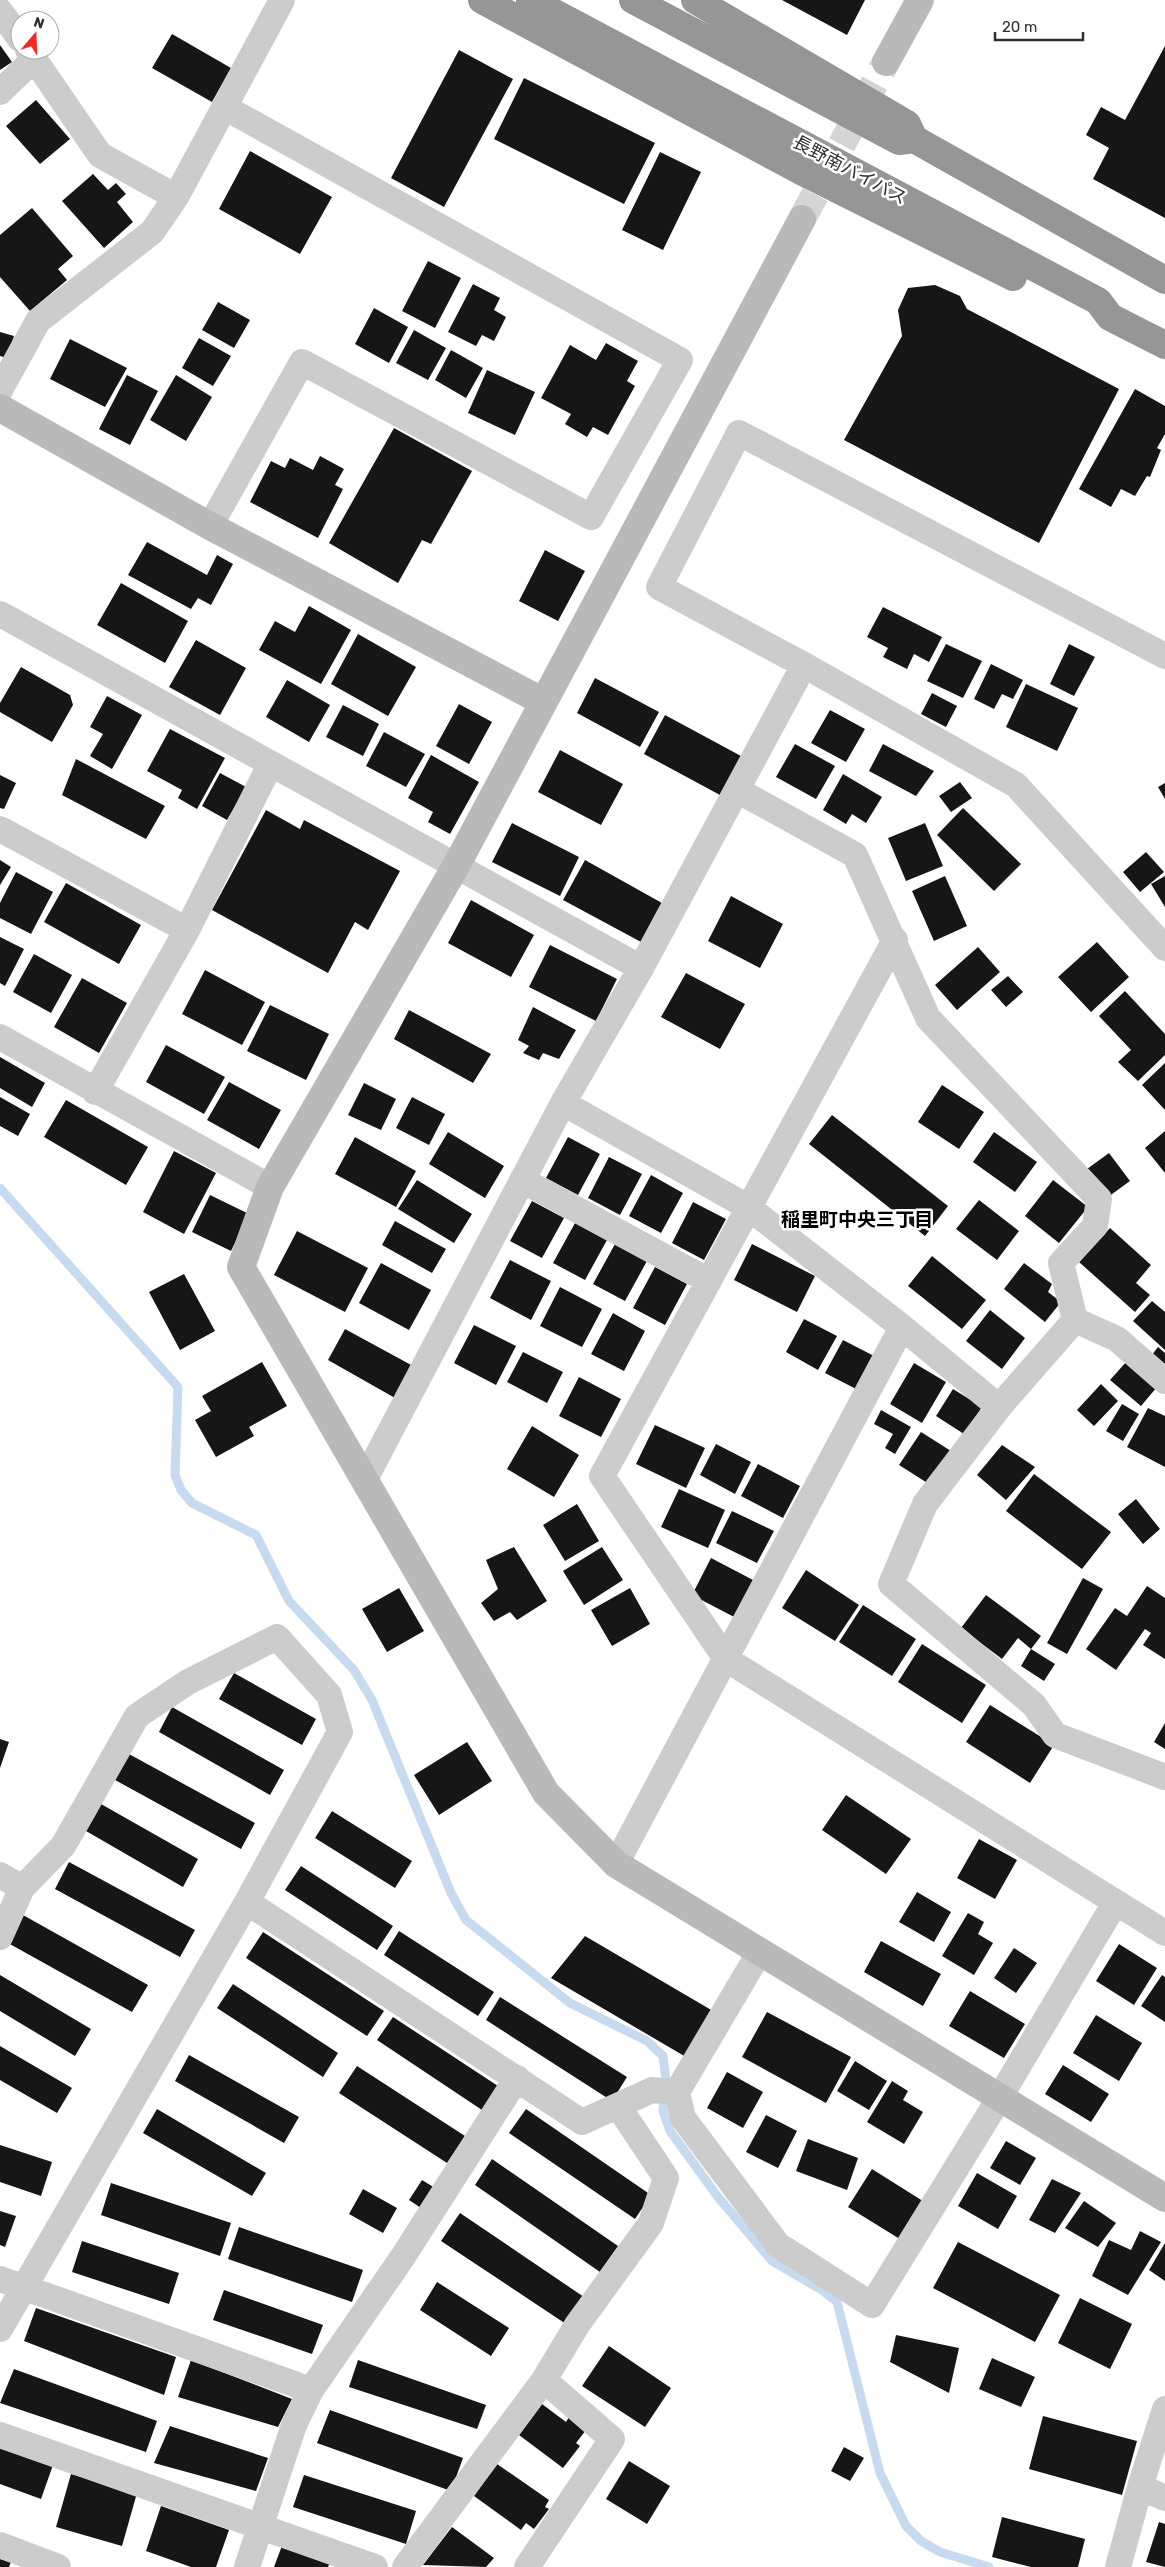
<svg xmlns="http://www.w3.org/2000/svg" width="1165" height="2567" viewBox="0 0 1165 2567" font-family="Rubik,'Noto Sans JP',sans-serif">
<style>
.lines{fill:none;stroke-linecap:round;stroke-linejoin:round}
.stream{stroke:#c6dbef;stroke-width:9}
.building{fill:#161616}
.secondary-tunnel{stroke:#d5d5d5;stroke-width:28;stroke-dasharray:28 14;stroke-linecap:butt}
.street{stroke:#ccc;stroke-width:26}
.secondary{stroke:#b9b9b9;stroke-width:28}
.highway{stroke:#969696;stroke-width:28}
.labels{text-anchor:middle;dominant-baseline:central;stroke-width:5;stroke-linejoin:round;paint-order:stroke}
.street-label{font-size:18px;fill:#2f2f2f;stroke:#fff}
.neighbourhood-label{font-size:19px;font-weight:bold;fill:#000;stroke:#fff}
</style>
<rect width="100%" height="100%" fill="#fff"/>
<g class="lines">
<path class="stream" d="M0 1188 178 1387 175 1475 181 1490 192 1503 256 1535 289 1601 354 1670 372 1700 451 1893 466 1920 570 2003 647 2041 663 2056 666 2080 663 2111 670 2131 718 2197 772 2261 822 2290 837 2302 880 2473 906 2526 921 2541 940 2552 989 2567"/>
</g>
<path class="building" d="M782 0H865L847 35Z
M172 34 231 68 212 102 152 68Z
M0 45 12 62 0 70Z
M1165 46V218L1093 179 1109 148 1086 135 1101 107 1125 120Z
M459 50 513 79 444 207 391 178Z
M524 78 655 143 624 204 494 139Z
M36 100 70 139 40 164 6 126Z
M250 151 332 197 300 254 219 209Z
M660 152 701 172 663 250 622 230Z
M93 174 108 190 116 183 126 194 117 202 133 222 104 248 62 201Z
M32 208 73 256 58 269 67 280 30 311 0 277V235Z
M428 261 461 278 435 328 402 311Z
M473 284 500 298 494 310 506 317 494 341 482 335 476 346 448 332Z
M935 285 960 296 967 309 1119 389 1039 543 844 440 902 336 898 310 908 288Z
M218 302 250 320 234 348 202 330Z
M374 308 408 327 389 363 355 344Z
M414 330 446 348 428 380 396 363Z
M0 332 14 336 7 358 0 356Z
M199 338 231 356 213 386 182 368Z
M70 339 127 368 105 407 50 379Z
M606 343 638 361 627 381 635 386 608 435 593 427 587 437 565 424 571 414 541 398 570 345 596 360Z
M451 350 483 368 466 398 435 380Z
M487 370 535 392 515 435 468 413Z
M127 375 158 391 130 445 99 429Z
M176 375 212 397 186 441 150 420Z
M1135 389 1165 406V434L1157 448 1161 450 1150 477 1147 476 1135 496 1121 489 1111 507 1079 489Z
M394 428 472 471 431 544 422 540 398 583 329 543Z
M320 456 344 469 335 485 343 489 318 538 250 502 271 461 285 468 290 458 313 470Z
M147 542 207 575 217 555 233 564 211 605 198 598 191 609 128 575Z
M545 550 585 571 558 621 519 601Z
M121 583 188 621 165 663 97 625Z
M309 606 351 630 321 684 259 650 275 621 295 632Z
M883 607 942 637 929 662 914 654 907 669 883 657 888 648 867 637Z
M358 634 416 667 388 716 331 684Z
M196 640 246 668 220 715 169 687Z
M946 644 982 661 963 698 927 681Z
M1069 644 1095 657 1074 696 1050 684Z
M991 664 1023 680 1013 699 1002 694 994 709 974 699Z
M21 667 70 695 73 705 52 742 0 712V703Z
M595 678 659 712 640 747 577 713Z
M287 680 330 705 309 742 266 717Z
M1026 684 1078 708 1057 751 1006 727Z
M932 693 957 706 946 727 921 714Z
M107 696 142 715 112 769 90 756 103 734 90 727Z
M459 704 492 722 469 764 436 746Z
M343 705 379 724 363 756 326 737Z
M830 710 865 729 846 762 811 743Z
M665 715 741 756 720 795 644 754Z
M170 729 225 758 197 809 178 798 182 790 147 771Z
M384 732 425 754 406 787 366 766Z
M795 744 835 766 816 799 776 777Z
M883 744 934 771 916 796 869 771Z
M560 750 623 784 601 825 538 792Z
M431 755 479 782 450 834 428 822 433 812 408 798Z
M76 759 165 806 146 839 62 795Z
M220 773 246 787 227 820 202 806Z
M843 774 882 797 866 823 852 814 846 824 823 810Z
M0 775 16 783 4 809 0 808Z
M960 782 972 798 951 812 939 796Z
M1165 783V799L1158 787Z
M963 808 1021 864 994 891 937 835Z
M266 810 300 829 304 820 400 871 368 930 355 922 328 973 212 910Z
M512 823 579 857 560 896 492 862Z
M925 823 943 866 906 881 888 838Z
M1146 852 1164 872 1140 892 1123 872Z
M0 860 11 867 0 885Z
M585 860 662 903 641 942 563 900Z
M16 872 53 892 31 934 0 918V903Z
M945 876 967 926 934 941 912 891Z
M1165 876V907L1151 884Z
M66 883 141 925 119 964 44 922Z
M731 896 783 924 760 968 708 941Z
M471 900 534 935 511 977 448 943Z
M0 937 24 949 5 986 0 983Z
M1097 942 1129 977 1091 1012 1058 977Z
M550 945 617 979 596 1021 529 987Z
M978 947 1000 972 957 1010 935 985Z
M34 954 72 975 51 1013 13 992Z
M205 970 265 1002 242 1045 182 1014Z
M686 973 745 1004 720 1049 661 1017Z
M1008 976 1023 992 1006 1007 991 990Z
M82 978 127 1003 99 1053 54 1027Z
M1125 991 1165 1034V1055L1138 1081 1118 1062 1131 1050 1099 1016Z
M270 1005 329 1034 306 1080 247 1051Z
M533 1007 576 1030 559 1059 543 1053 539 1060 523 1053 529 1046 518 1040Z
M409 1010 491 1054 473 1083 394 1039Z
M166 1045 225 1077 204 1114 146 1082Z
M0 1057 45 1083 32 1107 0 1088Z
M1165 1063V1110L1142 1085Z
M229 1082 281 1110 259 1149 207 1120Z
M364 1083 396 1099 381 1130 348 1115Z
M942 1085 984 1112 959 1149 918 1122Z
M0 1097 30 1114 18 1136 0 1126Z
M412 1097 445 1114 429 1145 396 1128Z
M66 1100 148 1147 126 1185 44 1137Z
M832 1115 948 1206 925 1236 809 1144Z
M1165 1131V1173L1145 1148Z
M448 1132 504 1166 485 1198 429 1164Z
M994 1132 1037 1162 1015 1192 973 1162Z
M355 1137 416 1171 396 1207 335 1174Z
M568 1137 600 1154 578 1195 546 1178Z
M174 1151 216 1173 184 1234 143 1212Z
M1109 1153 1130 1181 1108 1197 1087 1169Z
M609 1157 642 1174 620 1215 588 1198Z
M651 1175 683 1193 661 1233 629 1216Z
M417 1180 472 1214 454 1243 398 1209Z
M1053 1180 1088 1207 1059 1243 1025 1216Z
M210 1195 249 1214 231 1251 192 1232Z
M979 1200 1019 1231 997 1260 956 1229Z
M532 1201 564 1218 542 1258 510 1241Z
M693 1202 726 1219 704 1260 672 1243Z
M395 1221 446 1249 432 1273 382 1245Z
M575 1223 607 1240 585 1280 553 1263Z
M1110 1228 1151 1265 1136 1283 1150 1295 1135 1312 1079 1262Z
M297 1231 368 1268 345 1312 274 1275Z
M615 1244 647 1261 625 1301 593 1284Z
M752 1244 815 1276 797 1312 734 1280Z
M932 1256 986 1300 962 1329 908 1286Z
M510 1260 551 1281 531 1320 490 1298Z
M381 1263 431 1290 409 1330 359 1303Z
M1024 1263 1052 1284 1048 1292 1061 1302 1045 1322 1004 1289Z
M655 1267 687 1284 665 1325 633 1308Z
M184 1274 215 1331 180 1350 149 1292Z
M560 1287 602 1309 582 1347 540 1326Z
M1152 1301 1165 1312V1350L1133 1321Z
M990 1310 1025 1338 1002 1369 966 1341Z
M613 1313 645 1331 624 1371 591 1354Z
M804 1319 837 1336 818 1370 786 1352Z
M474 1325 516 1346 496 1385 454 1363Z
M345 1329 413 1366 395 1398 328 1360Z
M843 1340 876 1357 858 1390 825 1373Z
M1158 1347 1165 1353V1375L1148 1360Z
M523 1352 563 1372 547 1403 507 1382Z
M1127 1361 1157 1387 1141 1406 1110 1380Z
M262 1362 287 1406 249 1427 254 1436 216 1457 195 1420 211 1411 202 1396Z
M914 1363 946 1382 922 1423 890 1404Z
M579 1377 621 1399 601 1437 559 1416Z
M1101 1384 1118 1401 1094 1426 1077 1410Z
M953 1389 982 1407 964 1434 936 1416Z
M1122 1404 1139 1414 1123 1441 1106 1431Z
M1148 1408 1165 1416V1467L1127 1447Z
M881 1410 911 1427 895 1454 885 1448 893 1434 874 1424Z
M655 1425 705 1448 686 1488 636 1464Z
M532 1426 579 1455 554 1497 507 1469Z
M921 1432 951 1451 929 1484 899 1465Z
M716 1444 751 1462 735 1494 700 1475Z
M1002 1445 1035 1467 1006 1500 977 1475Z
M758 1464 800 1486 783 1518 741 1496Z
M1034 1474 1111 1532 1082 1569 1006 1511Z
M679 1489 725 1510 708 1548 661 1527Z
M1136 1499 1160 1529 1143 1544 1118 1514Z
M577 1504 599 1541 565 1561 543 1525Z
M732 1511 774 1531 757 1563 716 1543Z
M514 1547 547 1601 517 1620 510 1612 494 1621 481 1603 498 1589 486 1560Z
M602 1547 623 1580 584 1605 563 1571Z
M711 1558 755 1581 736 1618 692 1595Z
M806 1570 859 1605 835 1641 782 1608Z
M1083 1578 1103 1589 1067 1654 1047 1643Z
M1147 1586 1165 1598V1659L1143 1645 1151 1633 1145 1629 1116 1670 1086 1649 1115 1608 1127 1616Z
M399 1588 424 1631 387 1652 362 1609Z
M630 1588 650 1624 612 1646 591 1610Z
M986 1595 1041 1636 1031 1649 1018 1638 1002 1659 961 1628Z
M863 1605 916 1639 892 1676 839 1642Z
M922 1644 986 1685 962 1723 898 1682Z
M1031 1649 1055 1664 1044 1681 1021 1666Z
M234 1673 316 1719 302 1745 219 1699Z
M990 1705 1054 1745 1030 1783 966 1742Z
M172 1707 284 1770 270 1795 159 1732Z
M1165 1723V1749L1154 1742Z
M0 1739 9 1742 0 1768Z
M467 1742 492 1781 439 1815 414 1775Z
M129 1754 255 1823 241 1849 115 1780Z
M846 1795 911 1839 886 1874 822 1830Z
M101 1804 198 1859 183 1887 86 1831Z
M332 1811 412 1861 395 1888 315 1838Z
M979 1839 1017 1860 995 1899 957 1878Z
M69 1862 195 1930 180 1957 55 1889Z
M301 1866 393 1926 377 1950 285 1890Z
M917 1892 951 1912 934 1942 899 1922Z
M968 1913 984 1922 978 1934 993 1943 974 1975 942 1956Z
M23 1915 148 1985 132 2012 8 1943Z
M399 1931 494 1992 478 2016 384 1955Z
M263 1932 384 2011 367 2036 246 1958Z
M585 1936 713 2011 686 2057 551 1978Z
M881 1941 941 1974 923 2006 864 1972Z
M1119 1944 1157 1968 1134 2005 1096 1981Z
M1014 1948 1037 1963 1016 1993 994 1978Z
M0 1975 91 2029 75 2056 0 2011Z
M1162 1975 1165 1977V2022L1141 2006Z
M233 1984 338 2053 323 2077 217 2008Z
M970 1991 1025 2024 1004 2058 949 2026Z
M500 1997 627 2077 612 2101 486 2020Z
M767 2012 851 2057 826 2103 742 2057Z
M1096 2015 1142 2043 1119 2081 1073 2053Z
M393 2017 498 2086 482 2110 377 2040Z
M0 2046 72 2088 57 2113 0 2080Z
M189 2055 299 2117 284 2143 175 2081Z
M855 2061 887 2081 869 2110 837 2091Z
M1063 2065 1109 2094 1091 2122 1045 2094Z
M357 2066 465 2136 447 2163 339 2093Z
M727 2072 763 2092 743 2128 707 2108Z
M892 2081 908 2091 903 2100 923 2112 904 2144 867 2122Z
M157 2109 266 2173 252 2196 143 2133Z
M526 2109 651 2195 635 2219 509 2133Z
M766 2115 797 2131 778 2168 746 2152Z
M808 2139 858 2158 847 2190 796 2171Z
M1006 2141 1036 2158 1020 2185 990 2168Z
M0 2145 52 2162 41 2196 0 2182Z
M492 2159 618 2246 600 2272 475 2185Z
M872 2169 926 2203 903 2241 848 2207Z
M977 2173 1017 2196 998 2229 958 2206Z
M1052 2179 1081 2193 1055 2233 1029 2220Z
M422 2180 435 2188 421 2208 409 2200Z
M111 2183 231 2223 220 2256 101 2215Z
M363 2189 397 2208 383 2233 349 2214Z
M1084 2201 1116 2223 1098 2247 1065 2228Z
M0 2211 16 2216 5 2247 0 2245Z
M460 2213 584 2297 566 2324 441 2241Z
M239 2227 363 2270 352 2302 228 2259Z
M1140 2231 1161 2242 1128 2295 1092 2276 1109 2240 1131 2250Z
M82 2241 179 2273 169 2304 72 2272Z
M958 2242 1060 2295 1035 2342 933 2288Z
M1165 2243V2281L1149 2270Z
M437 2282 509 2328 491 2356 420 2310Z
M224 2290 323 2325 312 2354 213 2320Z
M1080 2298 1132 2324 1110 2369 1058 2343Z
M36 2308 176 2357 164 2395 24 2341Z
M896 2335 959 2348 949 2393 890 2362Z
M609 2346 671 2388 645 2427 582 2386Z
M992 2358 1035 2377 1021 2407 979 2389Z
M191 2360 292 2399 278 2427 178 2397Z
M358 2360 486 2405 477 2429 349 2387Z
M14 2369 157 2421 146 2452 0 2403Z
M542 2404 566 2422 569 2417 586 2430 576 2443 580 2446 563 2468 519 2435Z
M330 2410 463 2458 451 2491 317 2443Z
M1043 2416 1137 2441 1122 2495 1029 2469Z
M170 2426 268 2458 256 2491 154 2463Z
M0 2446 53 2465 41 2499 0 2484Z
M844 2447 864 2458 850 2481 831 2471Z
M629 2461 670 2486 647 2524 606 2499Z
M497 2464 549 2500 545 2507 549 2509 534 2529 526 2523 521 2530 474 2496Z
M71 2474 137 2493 122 2546 56 2527Z
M304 2475 416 2511 406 2544 293 2507Z
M161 2506 229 2530 216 2567H191L146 2551Z
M1002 2517 1085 2539 1078 2567H1031L992 2557Z
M1159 2522 1165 2524V2567L1146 2562Z
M452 2527 494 2558 486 2567 423 2565Z
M283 2543 331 2560 328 2567H274Z
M0 2559 11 2562 9 2567H0Z"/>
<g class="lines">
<path class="secondary-tunnel" d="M802 219 886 62"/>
<path class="street" d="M0 11 20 39
M28 50 100 155 176 197
M0 92 34 59
M0 390 38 321 152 232 176 197 282 0
M210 526 302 362 591 517 680 360 224 107
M0 614 641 968
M1165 656 739 433 659 587 804 665 1016 785 1165 948
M737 790 855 855 928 1018 1099 1199 1095 1226 1061 1263 1075 1320 999 1407 925 1504 891 1584 1034 1705 1055 1735 1165 1777
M0 829 187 930
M895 940 602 1476 726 1659 1165 1933
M0 1037 270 1187
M95 1092 187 930 270 765
M563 1103 748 1207 902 1327 999 1407
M522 1180 709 1281
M1075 1320 1117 1339 1165 1381
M365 1479 563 1103 641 968 804 665
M616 1864 902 1327
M0 1875 22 1888
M247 1902 582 2122 652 2090 677 2092
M0 1937 22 1888 63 1846 137 1716 188 1682 277 1637 329 1695 340 1732 247 1902 0 2329
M759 1953 677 2092 683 2118 778 2245 872 2305 1000 2097 1115 1903
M0 2279 311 2390
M0 2435 375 2567
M1140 2487 1165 2498
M0 2545 58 2567
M247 2567 294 2425 311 2390 404 2255 517 2078
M405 2567 544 2380 577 2325 651 2223 666 2178 618 2106
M527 2567 612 2439 544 2380
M1118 2567 1140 2487 1165 2409"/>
<path class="secondary" d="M886 62 920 0
M802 219 456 866 270 1187 241 1267 546 1793 616 1864 1165 2198
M0 408 210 526 542 701"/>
<path class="highway" d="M482 0 801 171 1013 277
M530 0 1098 301 1110 317 1165 345
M633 0 899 141 914 139 1165 280
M695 0 907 124 914 139"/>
</g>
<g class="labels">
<g class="street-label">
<text transform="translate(850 170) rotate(28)">長野南バイパス</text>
</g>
<g class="neighbourhood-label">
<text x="857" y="1219">稲里町中央三丁目</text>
</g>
</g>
<g transform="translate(35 35) rotate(19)"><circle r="24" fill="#ffffff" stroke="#acacac"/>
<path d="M0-4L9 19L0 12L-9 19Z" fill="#f42923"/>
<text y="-8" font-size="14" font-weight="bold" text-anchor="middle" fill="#2f2f2f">N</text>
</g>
<path d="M995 32v8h88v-8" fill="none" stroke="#2f2f2f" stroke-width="2.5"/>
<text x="1002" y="32" font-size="15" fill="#2f2f2f" stroke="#ffffff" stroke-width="4" paint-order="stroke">20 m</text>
</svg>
